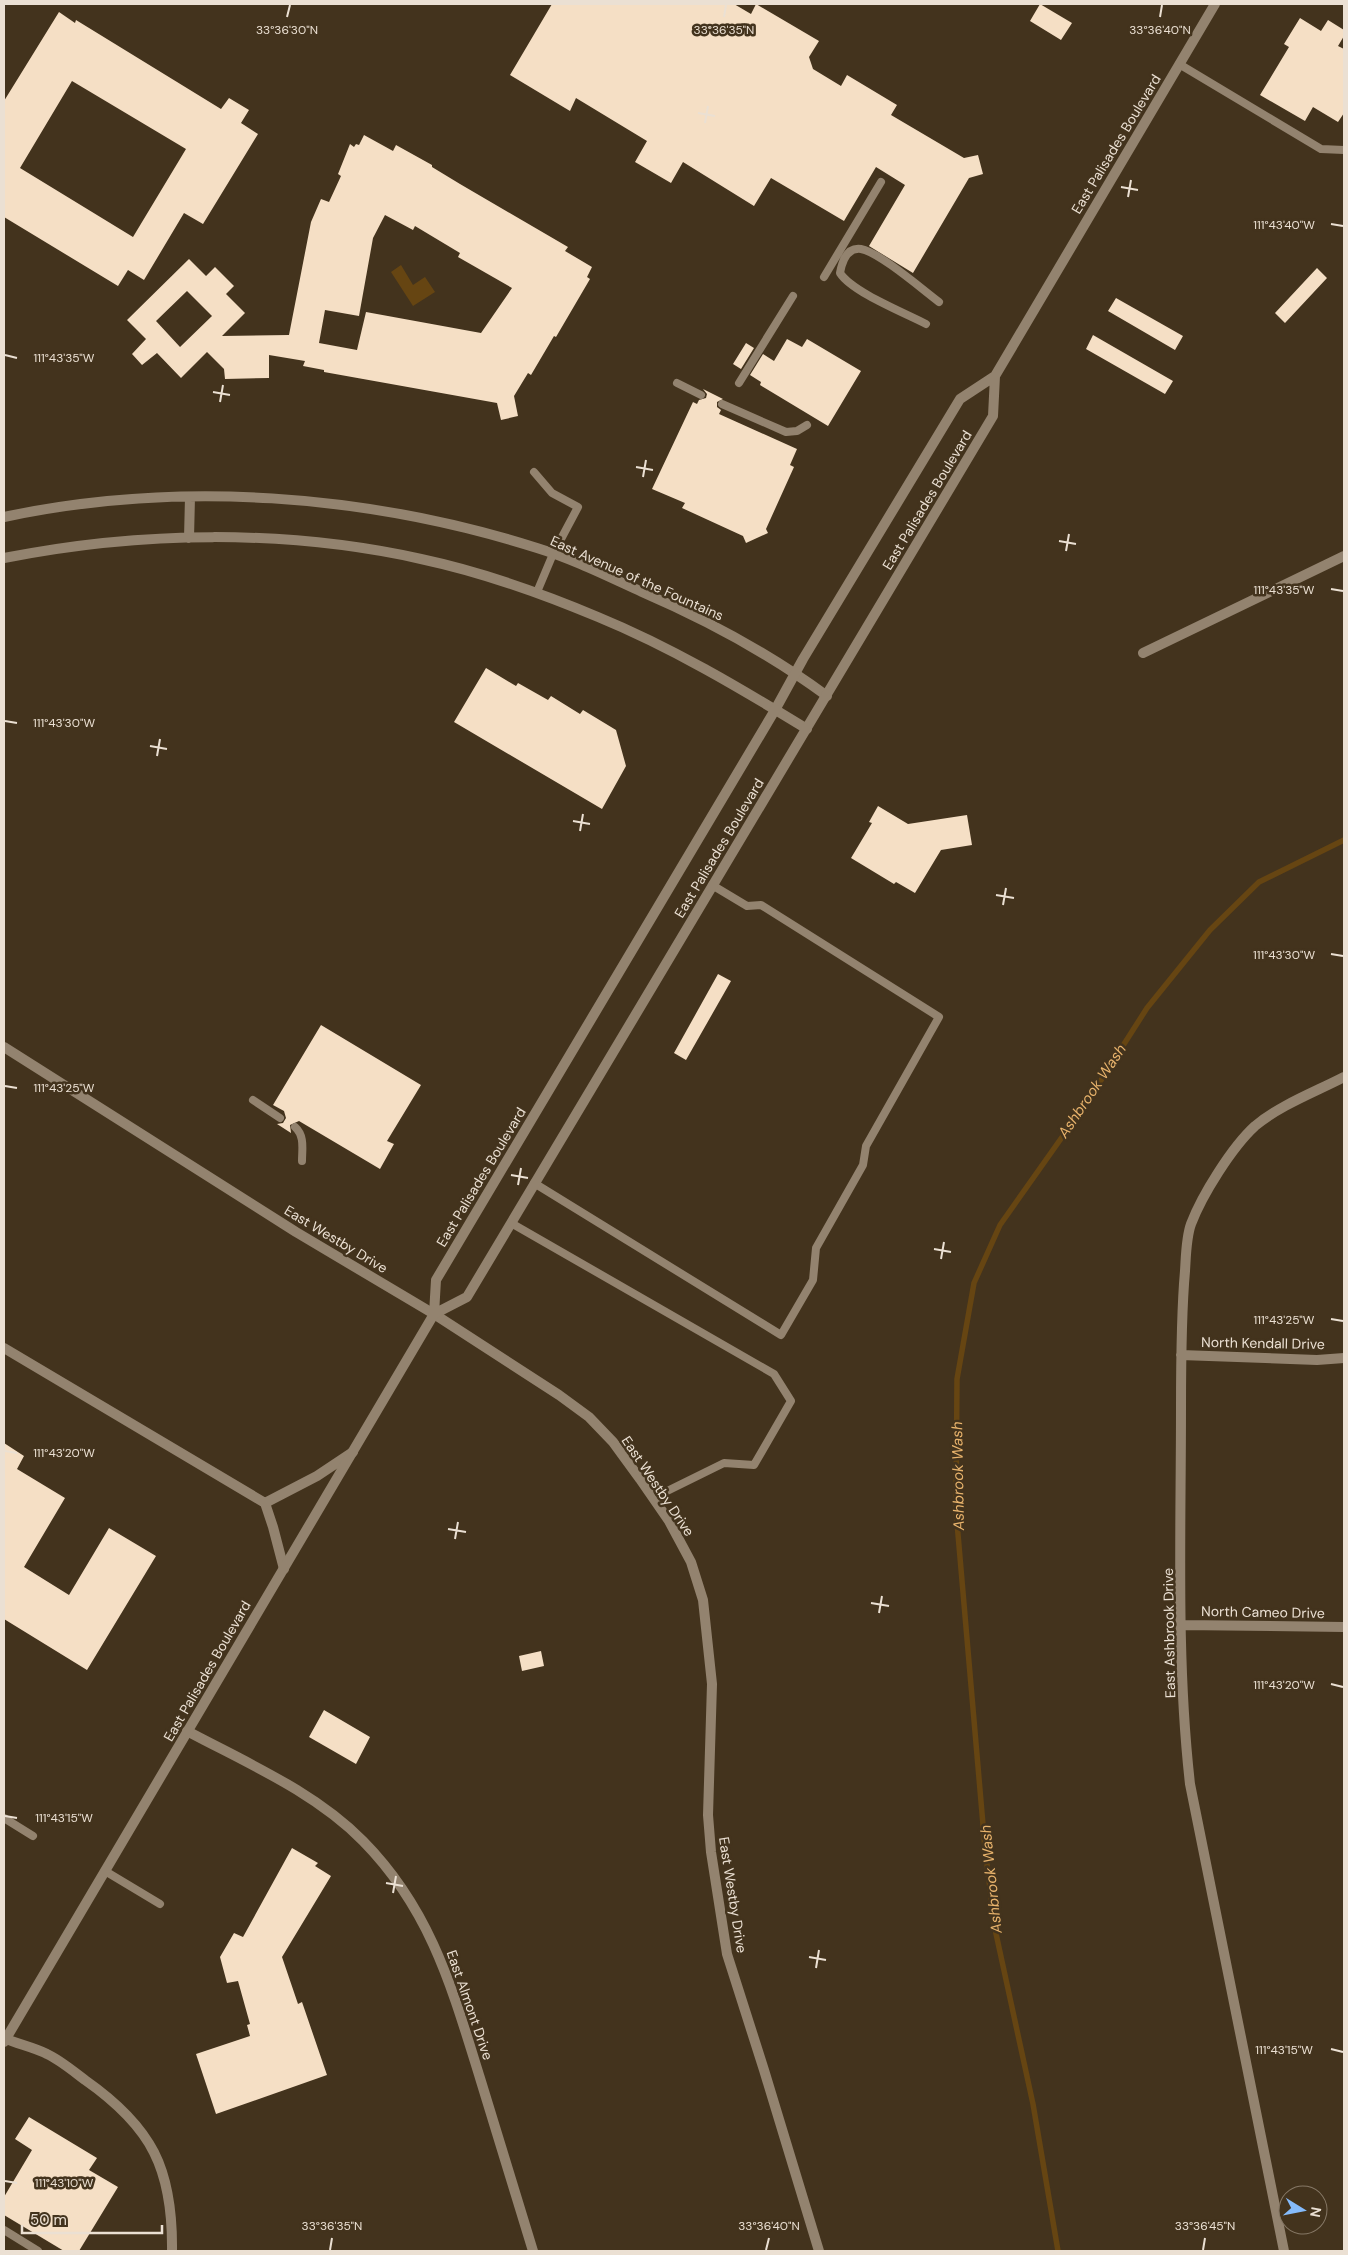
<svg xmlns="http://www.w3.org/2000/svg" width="1348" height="2255" viewBox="0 0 1348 2255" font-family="'DM Sans',sans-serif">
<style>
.water{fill:#664512}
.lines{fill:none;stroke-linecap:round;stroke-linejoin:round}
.stream{stroke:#664512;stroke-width:5.5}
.building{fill:#f5dfc5;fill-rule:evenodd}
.service{stroke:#93836f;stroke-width:8}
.minor{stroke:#93836f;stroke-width:10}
.tertiary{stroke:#93836f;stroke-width:10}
.ticks{fill:none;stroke:#ebe0d3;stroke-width:2}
.labels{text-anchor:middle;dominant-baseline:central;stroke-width:5;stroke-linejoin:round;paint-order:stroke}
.street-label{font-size:14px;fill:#ebe0d3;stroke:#43331d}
.water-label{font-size:15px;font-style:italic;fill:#e8b36c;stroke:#43331d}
.ticks-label{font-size:12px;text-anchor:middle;fill:#ebe0d3;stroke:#43331d;stroke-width:5;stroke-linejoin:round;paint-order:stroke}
</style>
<rect width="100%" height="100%" fill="#43331d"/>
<path class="water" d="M401 265 413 285 425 277 435 292 413 306 391 272Z"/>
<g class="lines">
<path class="stream" d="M1058 2251 1033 2104 995 1929 985 1848 956 1511 957 1379 974 1283 1000 1225 1089 1099 1147 1008 1210 930 1259 882 1344 840"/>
</g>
<path class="building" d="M552 4H734L751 14 756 4 819 41 809 57 813 69 841 86 847 75 897 105 891 115 964 158 978 155 983 174 969 178 913 273 869 246 905 185 876 167 844 221 771 178 754 206 683 162 671 183 635 162 647 141 576 98 570 111 510 75Z
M1040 4 1072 23 1061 40 1030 21Z
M59 12 75 23 76 20 221 109 229 98 249 110 241 123 258 134 203 224 184 213 144 280 128 270 118 286 4 217V101ZM72 81 186 149 133 237 20 168Z
M1300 18 1321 31 1328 20 1344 30V36L1338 46 1344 49V113L1338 122 1313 107 1305 121 1260 95 1289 47 1284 44Z
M364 135 393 151 396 145 432 165V167L460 184 568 247 565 251 592 267 587 277 590 279 556 337 554 336 531 375 528 373 514 396 518 416 501 420 497 403 324 372V370L303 366 305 361 269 355V378L225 379 224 369 207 352 181 378 157 353 142 365 132 354 146 339 127 320 189 259 206 276 215 267 234 286 226 294 245 313 222 336 289 335 311 222 321 199 329 202 341 176 338 174 350 144 354 147 356 144 359 145ZM385 215 413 230 415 226 460 253 458 257 512 288 481 333 366 312 357 350 319 343 325 310 359 316 373 238ZM187 291 212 316 180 347 156 321Z
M1317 268 1327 278 1285 323 1275 313Z
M1116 298 1183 336 1175 350 1108 311Z
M1093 335 1173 381 1165 394 1086 349Z
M787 339 802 347 807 339 861 371 828 426 760 385 761 382 750 375 763 354 774 361Z
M746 343 754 348 741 369 733 364Z
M703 389 723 399 717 402V407L721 410 719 414 797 449 790 465 794 467 766 529 768 533 746 543 743 536 682 508 685 503 652 489 693 402 697 404 699 400 706 398 707 394Z
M486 668 516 686 518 683 548 700 551 696 580 714 583 710 616 730 626 766 602 809 454 722Z
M878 806 908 824 967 815 972 845 941 850 915 893 896 882 894 884 851 858 872 823 869 822Z
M718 974 731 981 686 1060 674 1053Z
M321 1025 421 1085 387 1141 394 1144 380 1169 299 1121 290 1125 291 1133 277 1124 283 1123 286 1118 284 1111 273 1105Z
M4 1443 24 1456 17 1469 65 1498 24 1567 69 1595 109 1528 156 1556 87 1670 4 1619Z
M541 1651 544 1666 522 1671 519 1656Z
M324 1710 370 1737 356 1764 309 1737Z
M292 1848 318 1863 315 1866 331 1876 282 1957 298 2004 302 2002 327 2075 216 2114 196 2054 250 2036 247 2025 250 2024 238 1981 227 1983 220 1957 234 1933 243 1937Z
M29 2117 97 2158 89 2170 118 2187 79 2251H64L4 2215V2197L32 2150 15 2139Z"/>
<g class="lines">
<path class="service" d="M1179 64 1321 149 1344 150
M824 277 881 182
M926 324C905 313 852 292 840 273 842 262 847 247 861 249 879 252 923 290 939 302
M677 383 701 395
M739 383 793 296
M722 404 786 432 797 431 807 425
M534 472 552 493 578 507 553 554 537 592
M253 1100 280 1118
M295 1127C305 1136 302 1149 302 1161
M534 1183 781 1335 813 1280 816 1248 863 1165 866 1146 939 1017 761 905 747 906 712 885
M511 1223 774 1374 791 1401 754 1465 724 1463 653 1498
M4 1818 33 1836
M105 1871 160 1904
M4 2230 38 2251"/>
<path class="minor" d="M4 517C178 480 367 494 537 548 573 559 607 576 642 592 707 620 770 654 827 696
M189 538 190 497
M4 558C139 531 286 529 421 559 482 572 541 593 598 617 671 647 740 688 807 729
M1143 653 1344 556
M4 1047 296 1232 434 1314 559 1395 589 1417 613 1442 640 1479 669 1521 691 1562 703 1600 712 1684 708 1815 711 1852 727 1954 764 2070 819 2251
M4 1348 265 1503 273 1527 284 1569
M1181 1355 1317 1360 1344 1358
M265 1503 317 1476 353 1452
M1181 1625 1344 1627
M187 1731C247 1763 315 1792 363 1841 431 1910 452 1988 480 2078 498 2136 515 2194 533 2251
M4 2038C17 2044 33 2047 47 2054 60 2060 73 2071 85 2080 152 2127 173 2169 172 2251
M1284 2251 1190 1784C1176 1659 1181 1533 1181 1408 1181 1362 1181 1316 1185 1271 1186 1256 1186 1238 1191 1224 1202 1195 1232 1147 1255 1126 1280 1105 1315 1092 1344 1077"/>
<path class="tertiary" d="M434 1314 467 1297 993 416 995 376
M4 2042 434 1314 436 1280 775 710 803 659 960 399 995 376 1215 4"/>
</g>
<path class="ticks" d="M287 17 290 5M724 17 726 5M1160 17 1162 5M698 113 715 116M705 123 708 106M1121 187 1138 190M1128 197 1131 180M1331 224 1343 226M5 355 17 358M213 392 230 395M220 402 223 385M636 467 653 470M643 477 646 460M1059 541 1076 544M1066 551 1069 534M1331 589 1343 591M5 721 17 723M150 746 167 749M157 756 160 739M573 821 590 824M580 831 583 814M996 895 1014 898M1003 905 1006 888M1331 954 1343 956M5 1086 17 1088M511 1175 528 1178M518 1185 521 1168M934 1249 951 1252M941 1259 944 1242M1331 1319 1343 1321M5 1451 17 1453M448 1529 466 1532M455 1539 458 1522M871 1603 889 1606M879 1613 882 1596M1331 1684 1343 1687M5 1816 17 1818M386 1883 403 1886M393 1893 396 1876M809 1957 826 1960M816 1968 819 1950M1331 2049 1343 2052M5 2181 17 2183M330 2250 332 2238M766 2250 769 2238M1203 2250 1205 2238"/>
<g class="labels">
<g class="street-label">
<text transform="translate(1116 144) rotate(-59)">East Palisades Boulevard</text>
<text transform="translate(927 500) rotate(-59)">East Palisades Boulevard</text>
<text transform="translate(637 578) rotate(24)">East Avenue of the Fountains</text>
<text transform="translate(719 848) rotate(-59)">East Palisades Boulevard</text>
<text transform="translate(481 1177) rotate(-59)">East Palisades Boulevard</text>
<text transform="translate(336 1239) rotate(31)">East Westby Drive</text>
<text transform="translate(1263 1343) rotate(1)">North Kendall Drive</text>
<text transform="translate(658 1486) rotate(56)">East Westby Drive</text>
<text transform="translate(1263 1612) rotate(1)">North Cameo Drive</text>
<text transform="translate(1169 1633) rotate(-91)">East Ashbrook Drive</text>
<text transform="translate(207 1671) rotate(-60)">East Palisades Boulevard</text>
<text transform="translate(733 1895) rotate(81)">East Westby Drive</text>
<text transform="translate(470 2005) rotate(71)">East Almont Drive</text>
</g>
<g class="water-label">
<text transform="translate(1092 1091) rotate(-56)">Ashbrook Wash</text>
<text transform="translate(958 1476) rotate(-91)">Ashbrook Wash</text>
<text transform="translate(991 1879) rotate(-96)">Ashbrook Wash</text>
</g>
</g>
<g class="ticks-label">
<text x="287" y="34">33°36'30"N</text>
<text x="724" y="34">33°36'35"N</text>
<text x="1160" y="34">33°36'40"N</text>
<text x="1284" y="229">111°43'40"W</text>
<text x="64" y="362">111°43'35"W</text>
<text x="1284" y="594">111°43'35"W</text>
<text x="64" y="727">111°43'30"W</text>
<text x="1284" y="959">111°43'30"W</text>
<text x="64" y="1092">111°43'25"W</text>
<text x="1284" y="1324">111°43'25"W</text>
<text x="64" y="1457">111°43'20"W</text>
<text x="1284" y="1689">111°43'20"W</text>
<text x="64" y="1822">111°43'15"W</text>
<text x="1284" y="2054">111°43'15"W</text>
<text x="64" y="2187">111°43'10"W</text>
<text x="332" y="2230">33°36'35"N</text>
<text x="769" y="2230">33°36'40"N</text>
<text x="1205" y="2230">33°36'45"N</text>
</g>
<rect width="1348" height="2255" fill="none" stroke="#ebe0d3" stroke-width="10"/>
<g transform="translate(1303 2210) rotate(100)"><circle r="24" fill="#43331d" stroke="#867866"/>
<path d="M0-4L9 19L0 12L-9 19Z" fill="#85bbfb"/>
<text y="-8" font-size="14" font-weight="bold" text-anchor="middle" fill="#ebe0d3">N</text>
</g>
<path d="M22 2225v8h140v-8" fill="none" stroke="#ebe0d3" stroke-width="2.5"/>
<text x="30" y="2225" font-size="15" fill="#ebe0d3" stroke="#43331d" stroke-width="4" paint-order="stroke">50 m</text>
</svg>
